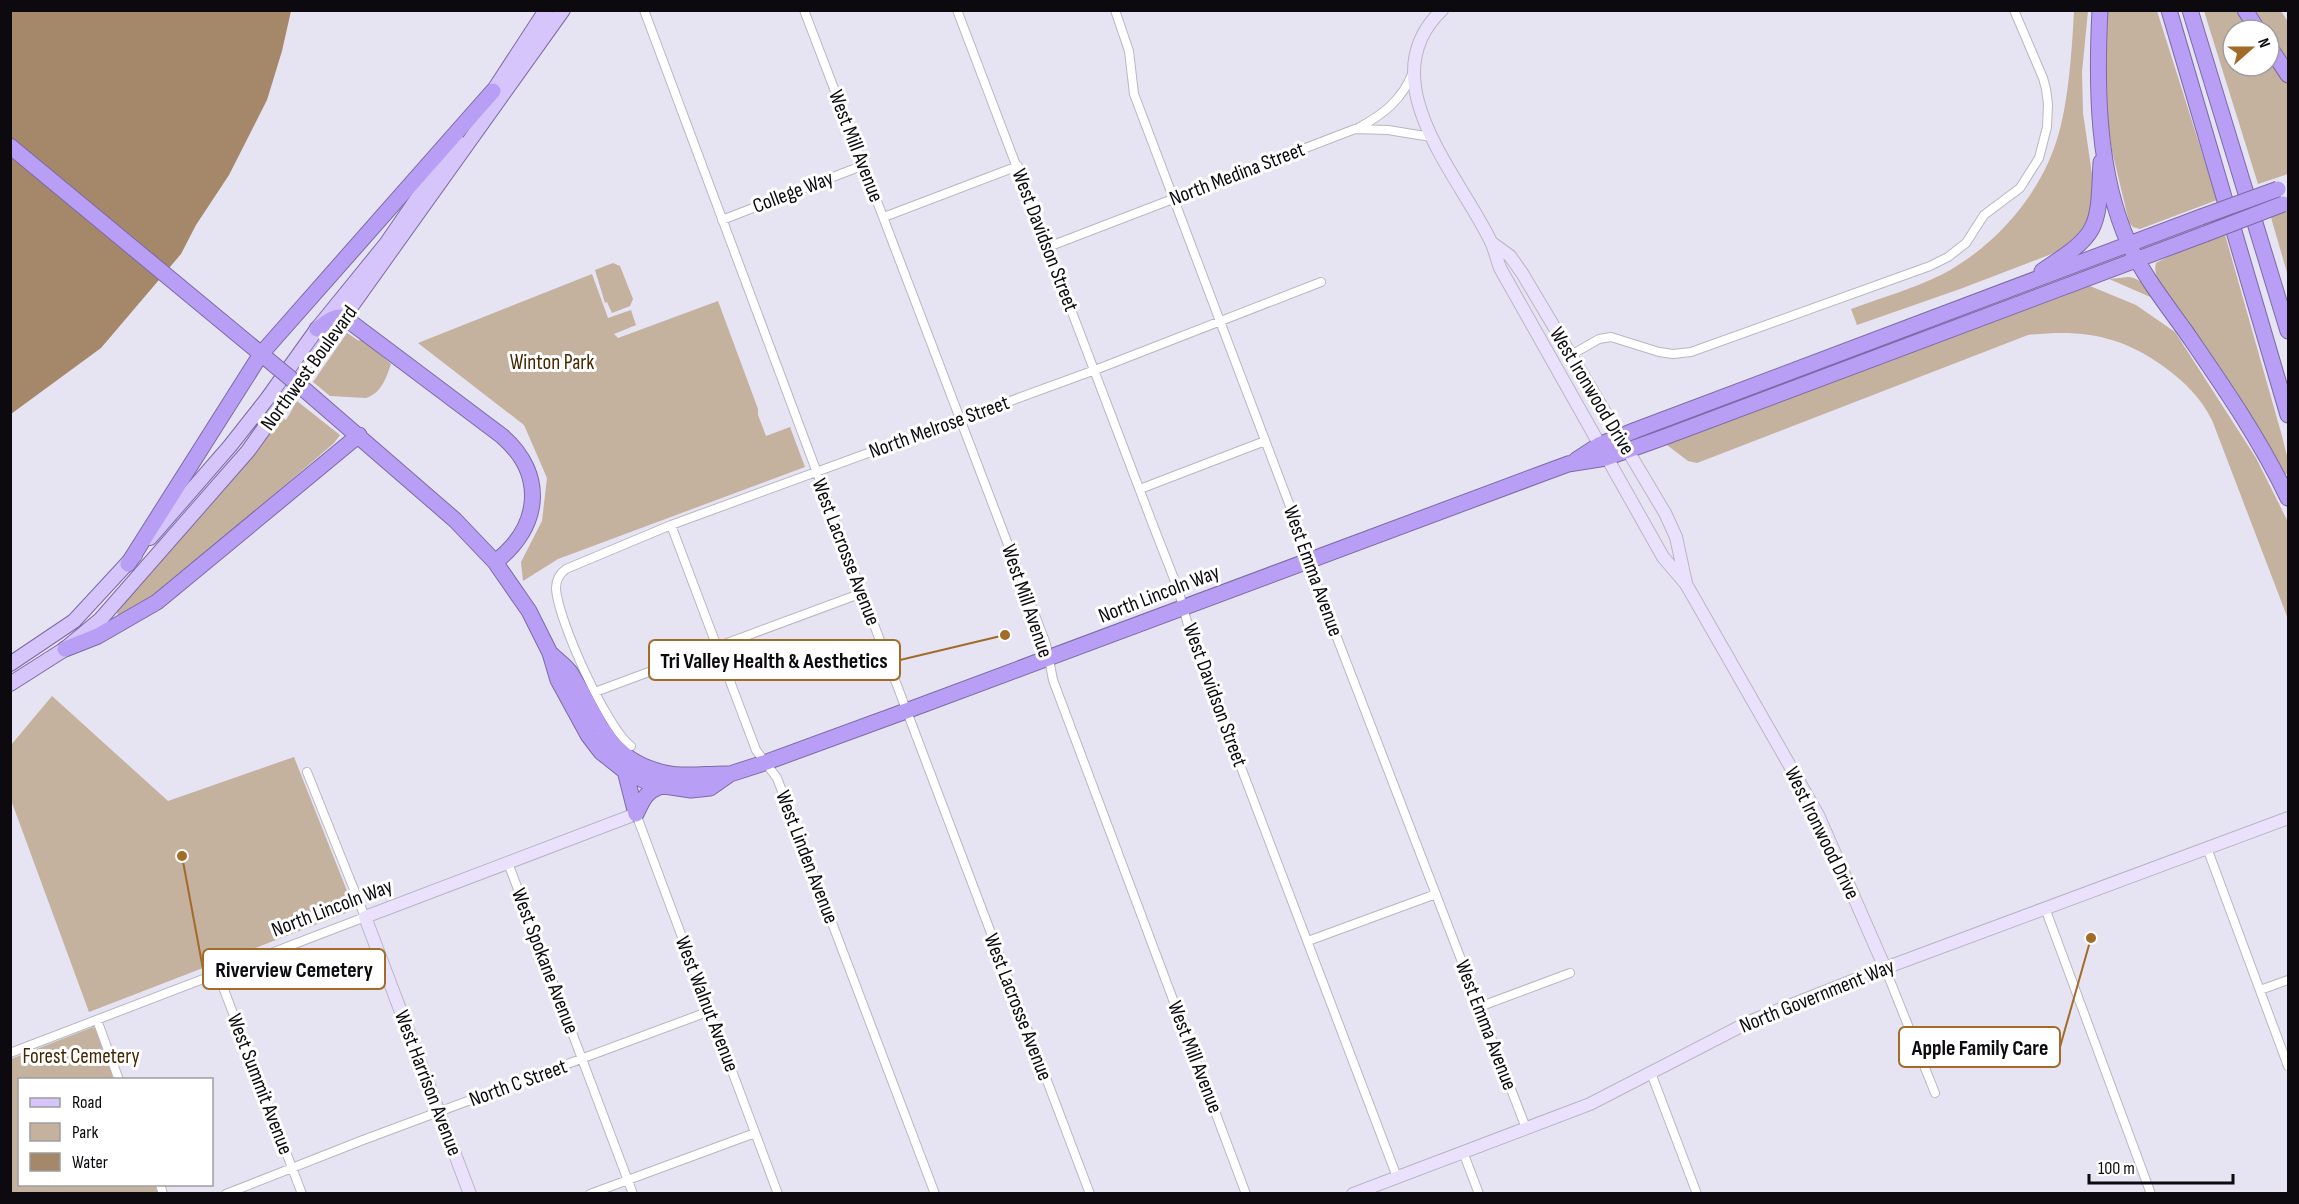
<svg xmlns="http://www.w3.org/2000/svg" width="2299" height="1204" viewBox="0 0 2299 1204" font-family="'Sofia Sans Condensed',sans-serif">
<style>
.green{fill:#c4b19e}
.water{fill:#a58769}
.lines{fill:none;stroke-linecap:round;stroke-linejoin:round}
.street-casing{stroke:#b9b6c4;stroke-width:10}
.secondary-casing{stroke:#b9b6c4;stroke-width:14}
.primary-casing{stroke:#7c6aa5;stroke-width:16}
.highway-casing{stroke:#7c6aa5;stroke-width:17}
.street{stroke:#fff;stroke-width:8}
.secondary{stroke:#eae2fc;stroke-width:12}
.primary{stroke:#d5c5fa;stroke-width:14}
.highway{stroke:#b99ef6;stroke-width:15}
.highway-bridge-casing{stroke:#7c6aa5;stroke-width:17;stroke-linecap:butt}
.highway-bridge{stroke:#b99ef6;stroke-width:15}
.labels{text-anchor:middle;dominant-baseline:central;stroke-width:6;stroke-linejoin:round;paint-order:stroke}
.street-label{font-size:21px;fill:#0c0a0f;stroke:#fff}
.park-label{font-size:21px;fill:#452600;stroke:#fff}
.leader{fill:none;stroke:#a36b28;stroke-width:2}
.callout-dot{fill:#a36b28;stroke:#fff;stroke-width:2}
.callout{fill:#fff;stroke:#a36b28;stroke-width:2}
.callout-label{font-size:22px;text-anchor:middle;font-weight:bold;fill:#0c0a0f}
</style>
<rect width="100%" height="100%" fill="#e6e3f2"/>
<path class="green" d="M2074 11H2088L2082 72 2083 113 2094 188 2091 214 2078 236 2062 250 1960 289 1857 325 1851 309C1881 298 1912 289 1941 275 1990 250 2034 202 2053 151 2068 115 2072 50 2074 11Z
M2106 11H2157L2217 200 2140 229 2133 227 2129 222 2112 151 2104 93Z
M2204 11H2241L2254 30H2233V66H2269V52L2288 80V174L2258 184Z
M2256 11H2281L2288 22V60Z
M2288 208V276L2270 214Z
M2224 231 2282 436 2288 460V474H2285C2251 414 2214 360 2173 304 2166 294 2152 276 2156 263L2204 238Z
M613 263 620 266 633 299 630 306 612 313 607 302 605 303 595 270Z
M592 274 608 318 631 310 636 325 614 334 618 338 718 301 758 409V415L766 436 790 427 805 467 558 559 523 581 521 562 542 521 547 478 524 425 418 343Z
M2129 277C2142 279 2147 288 2155 299L2109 279Z
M2090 286 2136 305 2175 332 2256 458 2288 522V619L2212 420C2200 397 2185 382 2163 366 2120 335 2081 329 2028 335L1697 463 1688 461 1663 442 1736 418Z
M347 333 359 341 361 338 391 364C386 379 381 393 366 398L330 396 313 382Z
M297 401 340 435 334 443 227 535 134 611 118 616 117 611 285 411 284 419 286 420Z
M52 696 168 801 294 757 351 901V911L89 1012 11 800V745Z
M93 1027 96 1029 115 1079 20 1080V1184L155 1185 158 1193 11 1194V1059Z"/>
<path class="water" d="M11 11H291L282 51 267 100 229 175 196 225 181 254 101 348 11 414Z"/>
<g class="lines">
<g class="street-casing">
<path id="street" d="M644 10 862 593 1090 1194
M804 10 1046 644 1053 680 1246 1194
M957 10 1153 525 1178 589 1191 636 1397 1177
M1115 10 1129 51 1134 94 1310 559 1319 591 1526 1128
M1358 128C1384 114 1402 100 1413 72
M884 217 1018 166
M722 220 864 165
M1048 247 1355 129 1388 130 1431 137
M1571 355 1599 339 1611 337 1659 352 1673 354 1691 352 1930 266 1948 257 1966 243 1984 215 2020 188 2039 158 2047 127 2048 104 2046 89 2043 78 2014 10
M1140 489 1265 441
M671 525 756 750 777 778 935 1194
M595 692 862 593
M631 746C607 729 557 618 556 588 556 580 559 574 566 569L671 525 1095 370 1321 282
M636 814 778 1194
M2207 848 2288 1066
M508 863 633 1194
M2045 908 2151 1194
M1308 941 1436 894
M1885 968 1935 1093
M218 974 302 1194
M2260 990 2288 980
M1479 1007 1570 973
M97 1020 119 1080
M10 1053 365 917 307 772
M1651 1073 1697 1194
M1463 1152 1479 1194
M160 1184 163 1194
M226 1194 363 1140 710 1011
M590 1194 755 1133"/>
</g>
<g class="secondary-casing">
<path id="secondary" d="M1442 10C1368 80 1460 176 1491 242 1495 250 1497 260 1500 268L1663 557 1686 584 1818 815 1885 968
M1492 243 1510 256 1522 273 1665 513 1676 537 1686 583
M470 1194 365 917 636 814
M1353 1194 1590 1104 1751 1021 1885 968 2288 818"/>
</g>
<g class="primary-casing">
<path id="primary" d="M488 99 546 10
M150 538 230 446 267 399 317 329 386 244 457 141
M10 664 74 621 135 555
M10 684 65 649 100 620 248 451 563 10"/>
</g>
<g class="highway-casing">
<path id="highway" d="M2100 10C2096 87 2097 173 2129 244 2143 275 2166 304 2186 332 2223 386 2260 439 2288 498
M2169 10 2288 415
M2190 10 2288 331
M2245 10 2258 30
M2269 46 2288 75
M10 146 278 368
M2042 271C2100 233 2098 230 2101 162
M317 329C325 324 335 314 345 318L502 436C547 475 540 528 495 562
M306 391 455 520 495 562 529 611 550 653 558 680 588 735 601 752 625 771 651 784 691 790 710 788 730 774 764 763 906 711 1541 474 1568 464 1606 458 1662 438 2205 234
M1576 460 1599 445 1636 430 2201 217
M128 564 261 354 493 91
M65 649 98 636 157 602 359 435
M550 653C556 659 565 665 570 672 598 716 605 760 665 773 685 778 709 773 730 774
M625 771 636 814
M636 814C642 802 645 792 659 787"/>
</g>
<use href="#street" class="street"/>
<use href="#secondary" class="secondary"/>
<use href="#primary" class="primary"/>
<use href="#highway" class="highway"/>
<g class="highway-bridge-casing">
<path id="highway-bridge" d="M2201 217 2278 189
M2205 234 2283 204
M278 368 306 391"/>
</g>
<use href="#highway-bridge" class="highway-bridge"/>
</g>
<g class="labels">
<g class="street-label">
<text transform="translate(856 146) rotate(69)">West Mill Avenue</text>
<text transform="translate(1237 174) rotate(-21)">North Medina Street</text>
<text transform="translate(793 192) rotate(-21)">College Way</text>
<text transform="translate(1045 240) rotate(69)">West Davidson Street</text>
<text transform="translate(309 368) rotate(-54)">Northwest Boulevard</text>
<text transform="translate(1592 391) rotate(59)">West Ironwood Drive</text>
<text transform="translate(939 427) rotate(-20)">North Melrose Street</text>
<text transform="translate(846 552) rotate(69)">West Lacrosse Avenue</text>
<text transform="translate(1313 571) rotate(70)">West Emma Avenue</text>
<text transform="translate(1159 594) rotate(-21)">North Lincoln Way</text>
<text transform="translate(1027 601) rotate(71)">West Mill Avenue</text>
<text transform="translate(1215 695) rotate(70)">West Davidson Street</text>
<text transform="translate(1822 833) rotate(64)">West Ironwood Drive</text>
<text transform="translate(807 857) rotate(69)">West Linden Avenue</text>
<text transform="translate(332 908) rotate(-21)">North Lincoln Way</text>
<text transform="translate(545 961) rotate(69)">West Spokane Avenue</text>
<text transform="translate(1817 996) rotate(-22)">North Government Way</text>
<text transform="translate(707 1004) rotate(69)">West Walnut Avenue</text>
<text transform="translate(1018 1007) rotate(69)">West Lacrosse Avenue</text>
<text transform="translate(1486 1025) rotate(69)">West Emma Avenue</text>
<text transform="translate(1195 1057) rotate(69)">West Mill Avenue</text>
<text transform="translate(428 1083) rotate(69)">West Harrison Avenue</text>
<text transform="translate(518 1083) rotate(-20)">North C Street</text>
<text transform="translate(260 1084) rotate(69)">West Summit Avenue</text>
</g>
<g class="park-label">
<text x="552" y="362">Winton Park</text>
<text x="81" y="1056">Forest Cemetery</text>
</g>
</g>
<path class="leader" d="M1005 635L900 660M182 856L203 969M2091 938L2060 1047"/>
<g class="callout-dot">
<circle cx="1005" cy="635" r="6"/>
<circle cx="182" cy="856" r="6"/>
<circle cx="2091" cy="938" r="6"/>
</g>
<g class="callout">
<rect x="649" y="640" width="251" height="40" rx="6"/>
<rect x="203" y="949" width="182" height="40" rx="6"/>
<rect x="1899" y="1027" width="161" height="40" rx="6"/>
</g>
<g class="callout-label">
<text x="774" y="668">Tri Valley Health &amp; Aesthetics</text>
<text x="294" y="977">Riverview Cemetery</text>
<text x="1980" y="1055">Apple Family Care</text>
</g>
<rect width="2299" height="1204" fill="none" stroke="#0c0a0f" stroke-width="24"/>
<rect x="18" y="1078" width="195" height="108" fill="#ffffff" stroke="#9e9d9f" stroke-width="1.5"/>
<rect x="30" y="1098" width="30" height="9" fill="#d5c5fa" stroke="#9e9d9f" stroke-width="1.5"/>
<text x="72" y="1108" font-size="18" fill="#0c0a0f">Road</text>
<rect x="30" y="1123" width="30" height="18" fill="#c4b19e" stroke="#9e9d9f" stroke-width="1.5"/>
<text x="72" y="1138" font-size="18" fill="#0c0a0f">Park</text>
<rect x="30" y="1153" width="30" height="18" fill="#a58769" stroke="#9e9d9f" stroke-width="1.5"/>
<text x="72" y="1168" font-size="18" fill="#0c0a0f">Water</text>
<g transform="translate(2251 48) rotate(69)"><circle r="28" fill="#ffffff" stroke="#9e9d9f" stroke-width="1.5"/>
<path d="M0-4.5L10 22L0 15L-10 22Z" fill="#a36b28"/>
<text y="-9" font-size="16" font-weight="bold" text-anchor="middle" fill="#0c0a0f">N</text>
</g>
<path d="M2089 1174v9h144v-9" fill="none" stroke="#0c0a0f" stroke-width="3"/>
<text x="2098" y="1174" font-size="18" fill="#0c0a0f" stroke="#ffffff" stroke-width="4.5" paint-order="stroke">100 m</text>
</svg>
